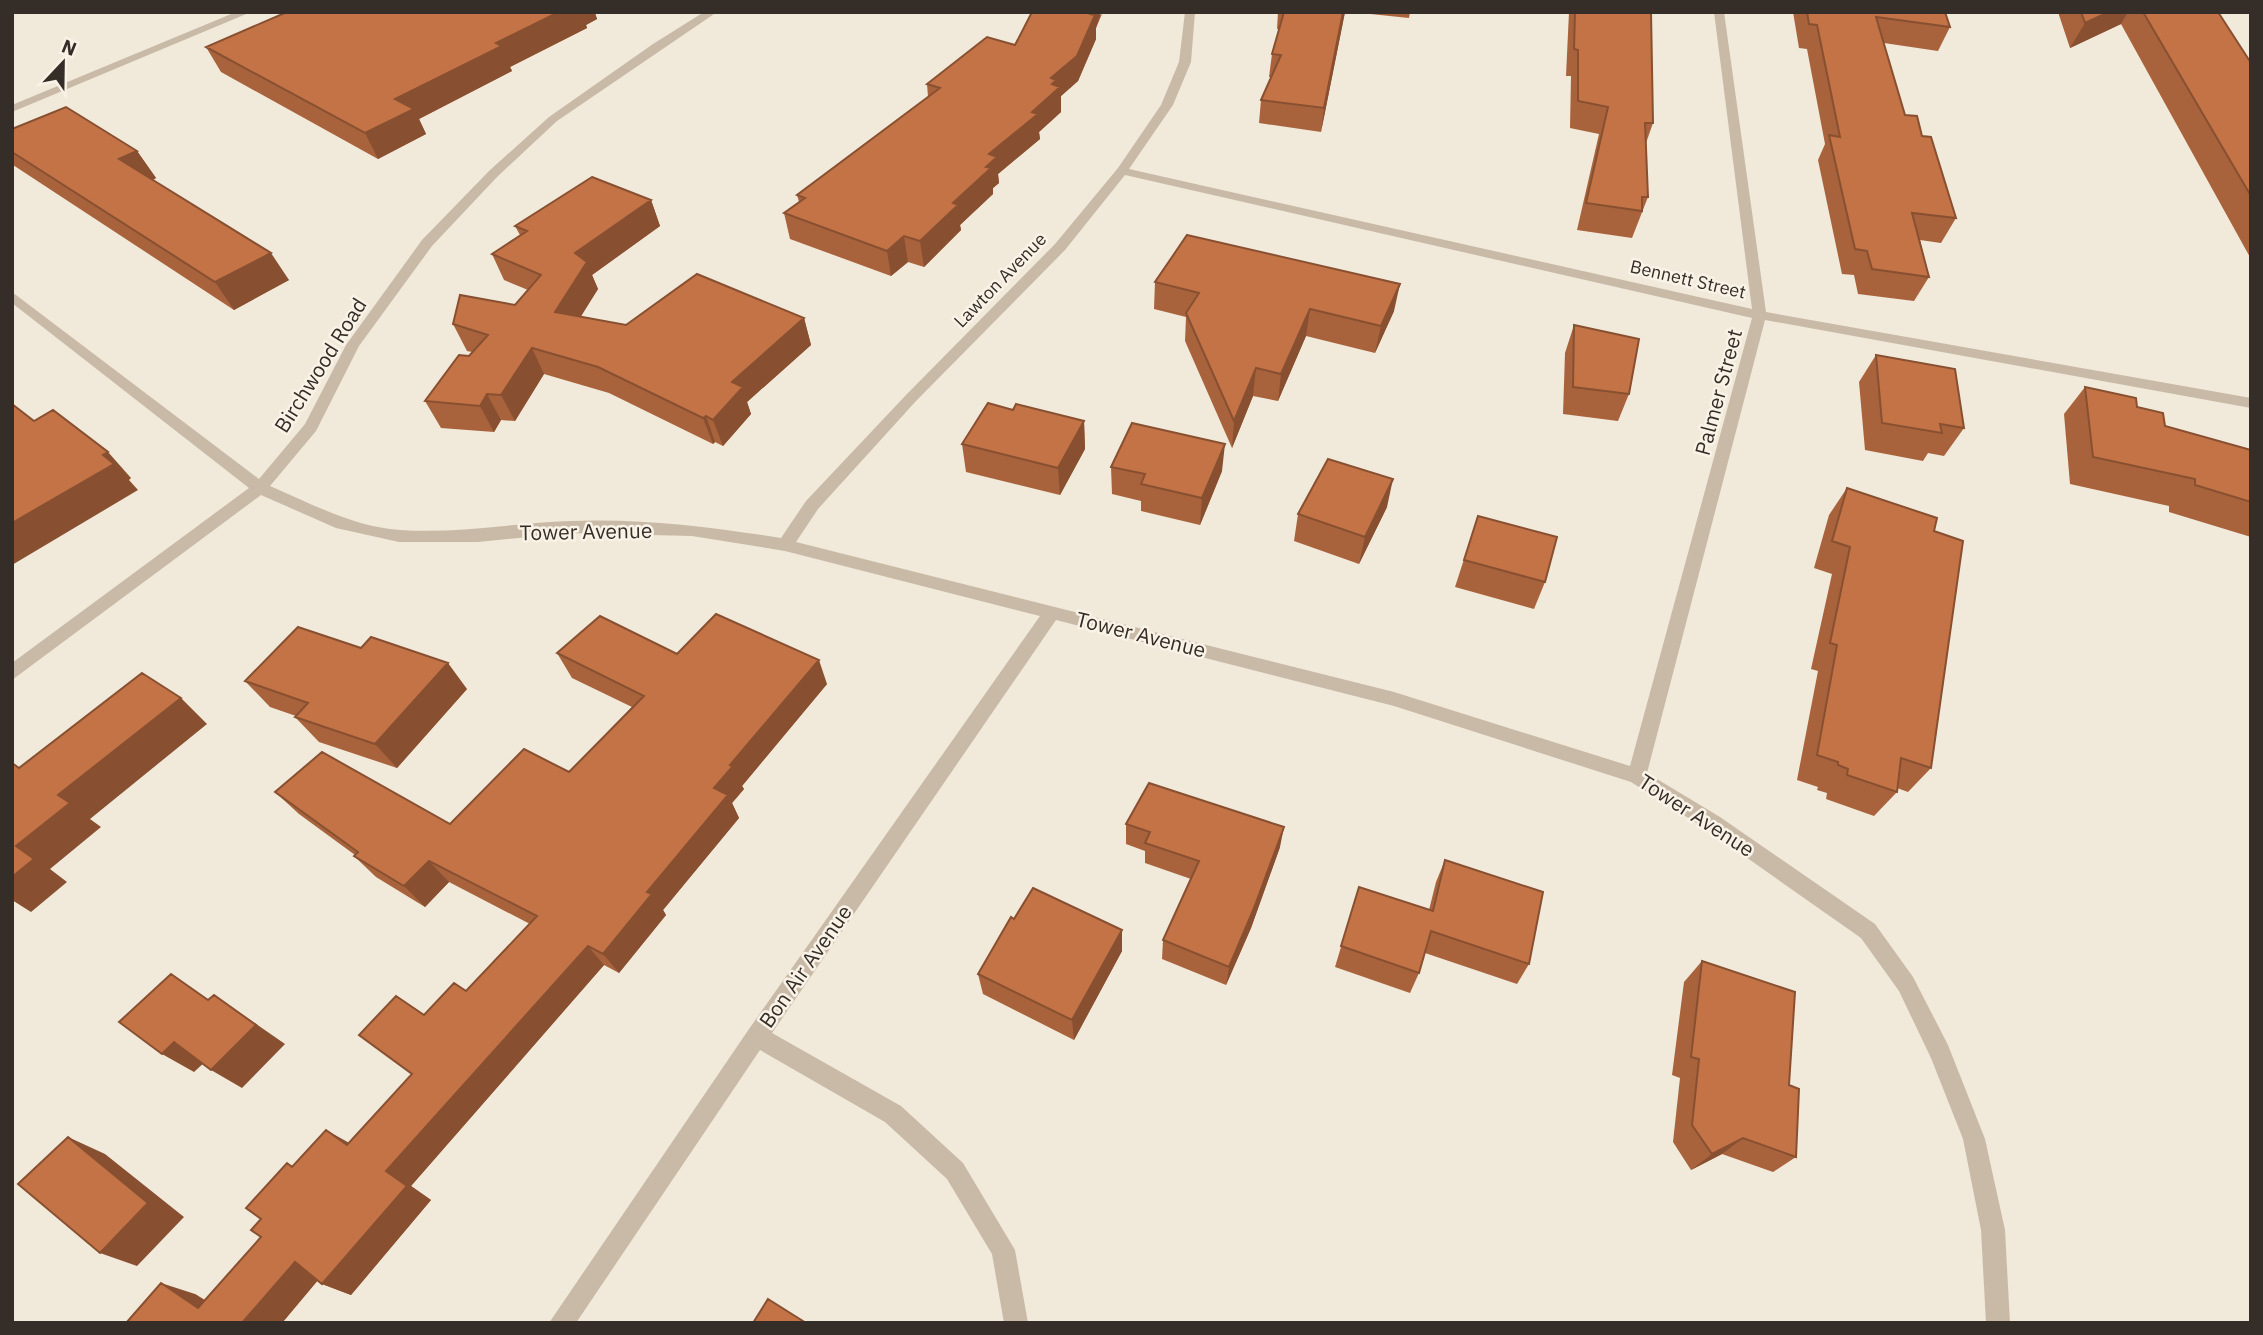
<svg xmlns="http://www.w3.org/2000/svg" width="2263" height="1335" viewBox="0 0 2263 1335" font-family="'IBM Plex Sans',sans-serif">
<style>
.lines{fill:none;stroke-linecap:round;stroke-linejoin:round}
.minor{fill:#c9baa7;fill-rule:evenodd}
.wall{fill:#a8633c}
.shaded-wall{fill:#885031}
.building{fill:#c37346;stroke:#885031;stroke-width:2}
.labels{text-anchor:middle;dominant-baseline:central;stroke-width:5;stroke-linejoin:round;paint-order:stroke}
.far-street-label{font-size:18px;fill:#352d27;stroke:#f9f3e7}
.street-label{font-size:21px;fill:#352d27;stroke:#f9f3e7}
</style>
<rect width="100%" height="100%" fill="#f1e9da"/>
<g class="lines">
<path class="minor" d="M236 12H251L12 112V105Z
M704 12H717L557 121 497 177 432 246 359 346 316 431 270 486C312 504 354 527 400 530 457 534 513 523 570 521 641 518 711 527 781 538L806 501 906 395 1055 244 1118 168 1161 105 1179 62 1185 12H1195L1191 62 1173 105 1129 169 1752 309 1714 12H1724L1766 312 2251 398V408L1765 320 1647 773 1720 817 1875 924 1913 977 1948 1045 1985 1139 2005 1230 2010 1323H1986L1981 1230 1963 1139 1931 1058 1899 991 1861 938 1706 829 1631 782 1394 706 1056 620 772 1033 901 1106 963 1163 1015 1250 1028 1323H1004L992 1254 947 1179 885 1122 760 1050 576 1323H549L749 1029 1040 616 785 551 692 536 570 533 478 542H399L336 528 261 495 12 680V663L249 488 12 303V292L259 479 305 424 346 345 422 240 489 171 549 117 653 44ZM1125 175 1752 318 1630 766 1394 692 796 542 818 509 916 401 1065 250Z"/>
</g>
<path class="wall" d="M287 12H598L595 13 597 19 586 25 587 28 510 67 512 71 419 119 426 134 378 159 221 72 206 47Z
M1278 12H1345L1321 132 1259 123 1261 100 1271 77H1269L1272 54 1279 29H1277Z
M1351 12H1410L1409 18Z
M1569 12H1651L1653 123 1646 143 1648 197 1632 238 1577 230 1599 134 1570 128 1571 76H1566Z
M1793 12H1945L1950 27 1938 51 1884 43 1905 115 1922 136 1956 218 1941 243 1920 240 1929 277 1914 301 1858 294 1854 275 1842 274 1818 160 1825 144 1807 49 1799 48Z
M2058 12H2218L2251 63V259L2121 24 2070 48Z
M1102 14 1096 28V39L1078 81 1061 96V112L1039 132 1040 139 998 174 999 183 993 188V194L960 225 961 230 924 267 908 262 891 276 790 239 784 213 799 202 797 195 928 97 927 84 1015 45Z
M12 129 137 151 156 178 153 180 289 280 234 310 13 165Z
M651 200 660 226 592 275 598 289 580 317 626 325 804 318 811 345 747 402 751 414 723 446 715 442 713 444 609 393 544 374 515 421 501 420 494 432 441 428 425 401 472 352 467 351 453 324 515 305 528 290 504 280 492 254 520 235 515 226Z
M1155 282 1394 311 1375 353 1306 336 1278 401 1253 396 1232 448 1185 341 1186 317 1154 309Z
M1574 325 1629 394 1618 421 1563 414 1565 353Z
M1876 355 1964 428 1944 456 1928 453 1923 461 1865 450 1859 382Z
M2085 387 2137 407 2165 426 2251 450V537L2169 512V506L2070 484 2064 414Z
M1013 410 1084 421 1085 449 1060 495 966 472 962 444Z
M1111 467 1222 471 1200 525 1141 511V501L1112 494Z
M1847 488 1934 531 1931 768 1908 792 1897 788V792L1874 816 1826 799 1827 793 1817 790 1818 787 1797 780 1818 671 1811 669 1832 574 1814 568 1829 515Z
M1387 507 1359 564 1294 541 1298 514Z
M1478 516 1545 582 1534 609 1455 587Z
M557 653 677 654 827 684 742 786 744 789 732 803 739 818 663 910 666 915 619 973 604 965 411 1186 431 1200 351 1295 322 1284 318 1280 282 1323H126L195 1294 205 1300 261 1237V1219L287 1163 293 1166 349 1143 412 1074 424 1015 466 991 530 924 449 882 425 907 376 877 354 856 355 855 299 814 275 792 450 824 569 772 632 707 572 678Z
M245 681 467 689 397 768 319 742 295 717 296 716 270 707Z
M1126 824 1280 847 1251 928 1226 985 1162 959 1163 940 1191 879 1145 863V851L1126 844Z
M1445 860 1529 964 1517 984 1425 953 1419 973 1410 993 1335 967 1359 887 1429 910 1436 882Z
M1014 919 1122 930V951L1074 1040 983 994 978 974Z
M1702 961 1789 1085 1796 1157 1773 1172 1722 1154 1691 1170 1673 1142 1680 1078 1672 1075 1684 982Z"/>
<path class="shaded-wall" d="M559 12H598L595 13 597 19 586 25 587 28 510 67 512 71 419 119 426 134 378 159 365 133 395 99 496 43Z
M1091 12H1101L1096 28V39L1078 81 1061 96V112L1039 132 1040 139 998 174 999 183 993 188V194L960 225 961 230 924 267 920 241 986 167 989 154 1032 112Z
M1343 12H1345L1321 132 1324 108Z
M2109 12H2128L2121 24 2070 48 2085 23Z
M137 151 156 178 139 186 119 159Z
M651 200 660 226 592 275 598 289 567 339 555 312 575 253Z
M904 236 908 262 891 276 887 251Z
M271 253 289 280 234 310 215 282Z
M1400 284 1394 311 1375 353 1381 326Z
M1310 309 1306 336 1278 401 1281 374Z
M804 318 811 345 747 402 751 414 723 446 713 420 732 382Z
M532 348 544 374 515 421 501 395Z
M1256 368 1253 396 1232 448 1234 421Z
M487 394 501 420 494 432 480 406Z
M706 416 715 442 713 444 703 418Z
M1084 421 1085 449 1060 495 1058 468Z
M1225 444 1222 471 1200 525 1202 498Z
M108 452 131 478 129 480 138 490 12 565V523Z
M1393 479 1387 507 1359 564 1365 537Z
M819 660 827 684 742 786 744 789 732 803 739 818 663 910 666 915 619 973 603 954 647 892 730 765Z
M448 663 467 689 397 768 375 744Z
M181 698 207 724 90 819 101 827 50 869 67 882 31 912 12 900V877L16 846 58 795Z
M1284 827 1280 847 1251 928 1226 985 1229 967Z
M429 861 449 882 425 907 404 886Z
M1122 930V951L1074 1040 1072 1020Z
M588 946 604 965 411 1186 431 1200 351 1295 322 1284 386 1171Z
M214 995 285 1044 242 1088 211 1070Z
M174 1042 206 1061 194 1072 162 1054Z
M326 1130 353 1145H347Z
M68 1137 105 1154 184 1217 137 1266 100 1253Z
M1743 1138 1722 1154 1691 1170 1712 1154Z
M295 1262 324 1273 282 1323H242Z
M161 1283 195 1294 231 1318 198 1308Z"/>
<path class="building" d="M287 12H559L496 43 502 46 395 99 414 109 365 133 206 47Z
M1032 12H1091L1090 14 1095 15 1077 56 1051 78 1056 80 1052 84 1060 87 1032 112 1038 114 989 154 997 157 986 167 991 168 953 203 958 205 920 241 904 236 887 251 784 213 805 198 797 195 940 88 927 84 987 37 1015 45Z
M1284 12H1343L1324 108 1261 100 1281 55 1272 54Z
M1575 12H1651L1653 123H1645L1648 197H1642V211L1586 203 1608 107 1578 101V50L1574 49Z
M1807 12H1945L1950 27 1876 17 1905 115 1917 116 1922 136 1931 137 1956 218 1912 213 1929 277 1872 269 1867 251 1855 249 1829 135 1840 137 1817 25 1809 24Z
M2081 12H2109L2085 23Z
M2143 12H2218L2251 63V196Z
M66 107 137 151 119 159 271 253 215 282 12 152V129Z
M592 177 651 200 575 253 587 262 555 312 626 325 697 274 804 318 732 382 743 387 713 420 706 416 703 418 598 367 532 348 501 395 487 394 480 406 425 401 459 355 469 356 488 335 453 324 460 295 515 305 541 275 492 254 527 231 515 226Z
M1187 235 1400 284 1381 326 1310 309 1281 374 1256 368 1234 421 1186 313 1199 293 1155 282Z
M1574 325 1639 339 1629 394 1573 387Z
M1876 355 1955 369 1964 428 1940 424 1942 433 1882 423Z
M2085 387 2136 398 2137 407 2163 413 2165 426 2251 450V502L2195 485V479L2093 457Z
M988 403 1013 410 1016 404 1084 421 1058 468 962 444Z
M12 404 34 421 53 410 108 452 103 455 114 464 12 523Z
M1132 423 1225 444 1202 498 1141 484 1145 474 1111 467Z
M1328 459 1393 479 1365 537 1298 514Z
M1847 488 1937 518 1934 531 1963 541 1931 768 1901 758 1897 792 1847 775 1848 769 1838 765V762L1817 755 1837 645 1830 643 1850 547 1832 541Z
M1478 516 1557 537 1545 582 1464 560Z
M716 614 819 660 730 765 733 766 714 788 728 795 647 892 652 894 603 954 588 946 386 1171 407 1186 322 1284 295 1262 242 1323H126L161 1283 198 1308 261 1237 251 1230 261 1219 246 1208 287 1163 292 1167 326 1130 347 1145 412 1074 359 1035 396 996 424 1015 454 983 466 991 537 916 429 861 404 886 354 856 358 852 275 792 322 752 450 824 524 749 569 772 644 696 557 653 600 616 677 654Z
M298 627 361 648 371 637 448 663 375 744 295 717 308 703 245 681Z
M142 673 181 698 58 795 70 803 16 846 34 859 12 877V763L19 768Z
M1149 783 1284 827 1254 908 1229 967 1163 940 1199 861 1145 843 1150 832 1126 824Z
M1445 860 1543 892 1529 964 1431 931 1419 973 1341 946 1359 887 1433 911Z
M1033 888 1122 930 1072 1020 978 974 1011 917 1014 919Z
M1702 961 1795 992 1789 1085 1799 1089 1796 1157 1743 1138 1712 1154 1692 1125 1699 1059 1691 1057Z
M171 974 208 1000 214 995 256 1025 211 1070 174 1042 162 1054 119 1022Z
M68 1137 148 1203 100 1253 18 1184Z
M768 1299 806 1323H753Z"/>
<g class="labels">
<g class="far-street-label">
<text transform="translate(1688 279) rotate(13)">Bennett Street</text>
<text transform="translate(1000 280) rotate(-46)">Lawton Avenue</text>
</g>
<g class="street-label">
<text transform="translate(320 365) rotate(-58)">Birchwood Road</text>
<text transform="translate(1718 392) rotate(-75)">Palmer Street</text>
<text transform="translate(586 531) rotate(-1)">Tower Avenue</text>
<text transform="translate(1141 634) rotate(14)">Tower Avenue</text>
<text transform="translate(1697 815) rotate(33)">Tower Avenue</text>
<text transform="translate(805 966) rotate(-55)">Bon Air Avenue</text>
</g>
</g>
<rect width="2263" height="1335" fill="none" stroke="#352d27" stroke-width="28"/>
<g transform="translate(63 63) rotate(22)" stroke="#f9f3e7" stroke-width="5" paint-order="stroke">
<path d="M0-5L12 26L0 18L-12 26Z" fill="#352d27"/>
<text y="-10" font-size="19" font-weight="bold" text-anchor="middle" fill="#352d27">N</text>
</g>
</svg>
